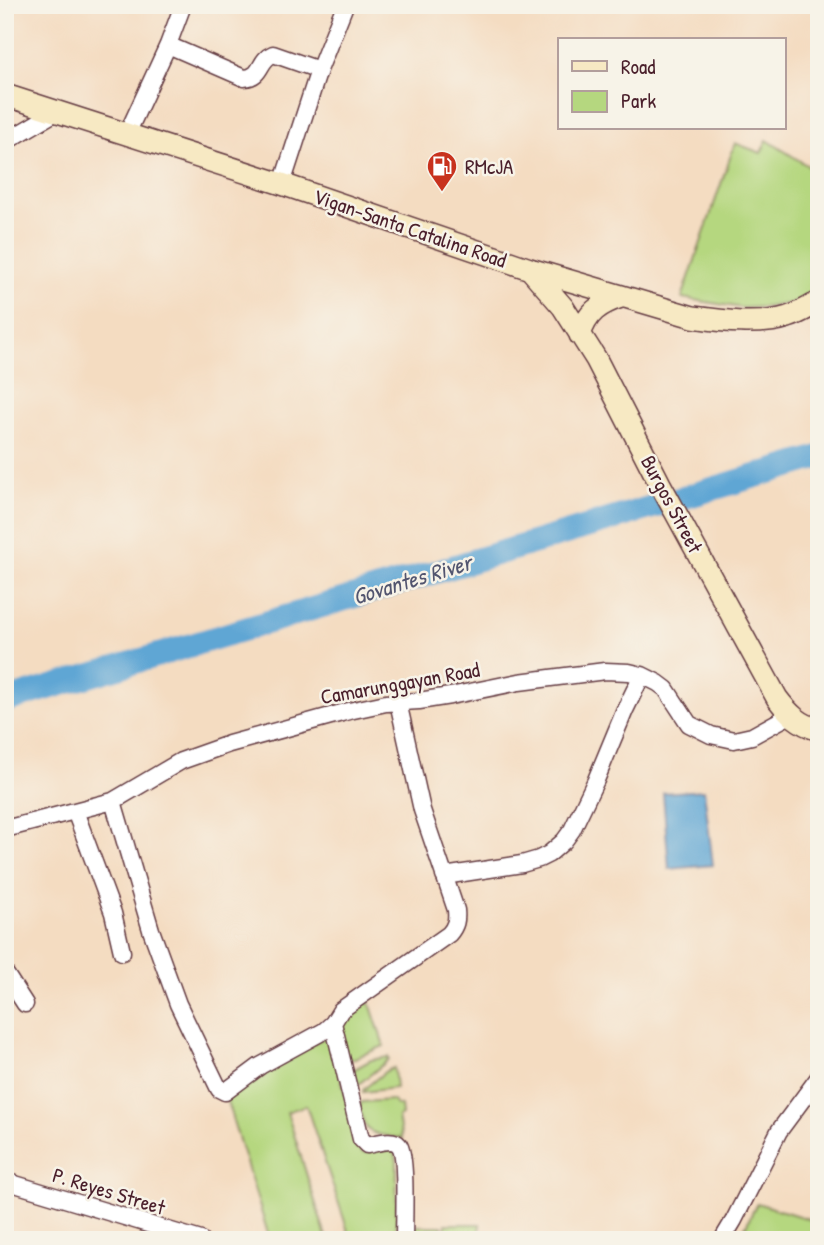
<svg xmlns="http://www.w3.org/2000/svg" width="824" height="1245" viewBox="0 0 824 1245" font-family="'Patrick Hand',sans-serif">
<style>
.green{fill:#b5d77f;stroke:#807b55;stroke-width:2}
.water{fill:#5ea6d4;stroke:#546280;stroke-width:2}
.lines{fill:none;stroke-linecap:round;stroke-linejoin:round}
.river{stroke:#5ea6d4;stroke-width:24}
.minor-casing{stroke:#643b42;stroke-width:19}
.secondary-casing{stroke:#643b42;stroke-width:24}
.minor{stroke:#fff;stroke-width:16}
.secondary{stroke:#f7e9c3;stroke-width:21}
.labels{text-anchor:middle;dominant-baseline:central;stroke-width:5;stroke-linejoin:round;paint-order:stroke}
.poi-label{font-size:21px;fill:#4a1f2b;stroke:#f7f3e8;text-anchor:start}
.street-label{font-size:21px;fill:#4a1f2b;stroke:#f7f3e8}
.water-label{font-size:23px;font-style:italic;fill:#52556f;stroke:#f7f3e8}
</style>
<rect width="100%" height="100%" fill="#f7f3e8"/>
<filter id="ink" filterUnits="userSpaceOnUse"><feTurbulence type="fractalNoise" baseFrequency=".0143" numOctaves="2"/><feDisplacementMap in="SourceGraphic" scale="14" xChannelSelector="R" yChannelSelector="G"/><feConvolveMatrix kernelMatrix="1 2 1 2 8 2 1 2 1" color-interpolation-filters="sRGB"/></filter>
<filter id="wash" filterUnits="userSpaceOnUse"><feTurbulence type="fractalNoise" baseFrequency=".00686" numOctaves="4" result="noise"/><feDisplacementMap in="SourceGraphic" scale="28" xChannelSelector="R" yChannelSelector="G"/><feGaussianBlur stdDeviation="1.57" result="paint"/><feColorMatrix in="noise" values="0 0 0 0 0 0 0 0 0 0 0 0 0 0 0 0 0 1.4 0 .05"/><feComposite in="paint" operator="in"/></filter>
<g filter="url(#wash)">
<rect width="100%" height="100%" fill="#f4dcc1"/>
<path class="green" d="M767 140 819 173V293L799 302 767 307 742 308 682 298 735 143 761 153Z
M369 1000 384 1046 350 1060 345 1054 339 1023Z
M329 1034 361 1151 363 1153 391 1148 395 1151 397 1161 396 1240H351L306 1105 287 1112 327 1240H270L225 1095Z
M388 1057 389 1059 386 1062 355 1087 351 1071 371 1060Z
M394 1068 396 1088 363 1092 364 1089 386 1071Z
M392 1100 396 1105 401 1106 402 1115 398 1117 402 1139C374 1132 365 1139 359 1106L362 1102Z
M757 1203 818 1222 815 1240H739Z
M446 1224H480L478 1240H444Z
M410 1226H442L441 1240H410Z"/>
<path class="water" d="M704 790 713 865 669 869 663 793Z"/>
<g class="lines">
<path class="river" d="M5 701 819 457"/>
</g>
</g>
<g filter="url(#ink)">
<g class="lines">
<g class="minor-casing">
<path id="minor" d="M168 45 244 78C263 77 258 60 273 54L319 70
M127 134 168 45 183 5
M5 142 56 112
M282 184 319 70 345 5
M398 702 422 810 456 910C457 920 456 926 449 934L341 1010 333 1023 361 1139 367 1145C375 1144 393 1137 399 1145 407 1154 404 1225 404 1240
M113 801 151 930 178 1004 219 1089 225 1092 260 1066 324 1031 333 1023
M75 811 113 913 122 952
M5 829 113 801 181 761 229 744 349 711 386 703 419 701 450 696 519 682 605 671 629 672 642 675 658 683 666 689 689 724 711 735 734 740 752 736 790 715
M444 876 522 864 539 859 549 854 564 841 572 830 596 780 625 710 642 675
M5 973 25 1004
M5 1181 201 1240
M722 1240 734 1220 779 1131 819 1077"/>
</g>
<g class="secondary-casing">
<path id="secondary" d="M5 95 282 184 530 269 693 317C722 321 760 326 788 317 799 314 809 307 819 302
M530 269 563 307 596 359 660 484 777 698C789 714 799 724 819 730
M580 335C587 313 599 304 621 297"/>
</g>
<use href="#minor" class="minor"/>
<use href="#secondary" class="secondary"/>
</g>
</g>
<defs>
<g id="fuel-pin" transform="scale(1.575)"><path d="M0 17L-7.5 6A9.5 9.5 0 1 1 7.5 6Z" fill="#c8321e" stroke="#f7f3e8"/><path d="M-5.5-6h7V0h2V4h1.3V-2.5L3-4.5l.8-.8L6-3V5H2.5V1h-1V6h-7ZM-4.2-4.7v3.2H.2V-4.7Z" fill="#fff"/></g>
</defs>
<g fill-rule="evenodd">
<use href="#fuel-pin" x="442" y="166"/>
</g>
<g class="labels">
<g class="poi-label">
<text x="465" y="166">RMcJA</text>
</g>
<g class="street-label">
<text transform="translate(410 228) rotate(19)">Vigan-Santa Catalina Road</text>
<text transform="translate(672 504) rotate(62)">Burgos Street</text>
<text transform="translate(400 683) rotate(-10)">Camarunggayan Road</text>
<text transform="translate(109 1191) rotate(17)">P. Reyes Street</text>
</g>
<g class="water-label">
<text transform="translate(412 579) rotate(-17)">Govantes River</text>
</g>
</g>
<rect width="824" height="1245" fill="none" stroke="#f7f3e8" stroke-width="28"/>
<rect x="558" y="38" width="228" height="91" fill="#f7f3e8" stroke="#b29e9c" stroke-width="2"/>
<rect x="572" y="61" width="35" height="10" fill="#f7e9c3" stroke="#b29e9c" stroke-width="2"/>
<text x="621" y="74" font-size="21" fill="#4a1f2b">Road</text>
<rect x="572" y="91" width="35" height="21" fill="#b5d77f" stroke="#b29e9c" stroke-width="2"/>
<text x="621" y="108" font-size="21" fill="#4a1f2b">Park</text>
</svg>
